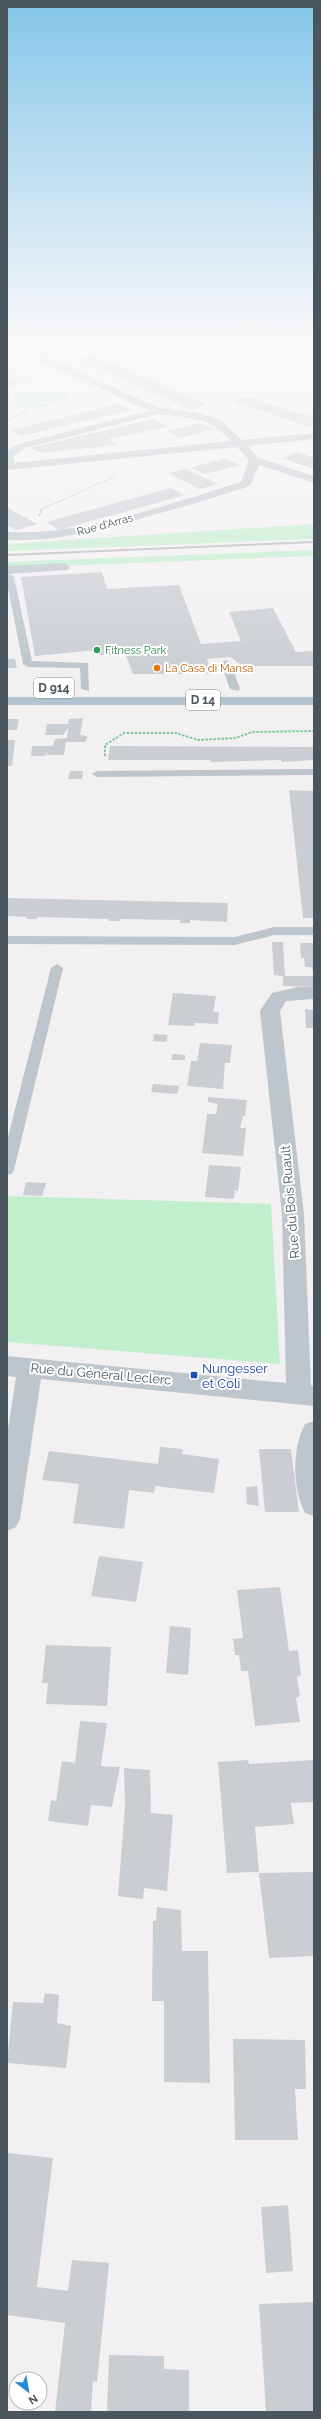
<svg xmlns="http://www.w3.org/2000/svg" width="321" height="2419" viewBox="0 0 321 2419" font-family="Raleway,sans-serif">
<style>
.education{fill:#e4e1e2}
.green{fill:#c1eecd}
.building{fill:#caced3}
.lines{fill:none;stroke-linecap:round;stroke-linejoin:round}
.path-far2{stroke:#7acb99;stroke-width:1;stroke-dasharray:1.5 1;stroke-linecap:butt}
.path-far1{stroke:#7acb99;stroke-width:1.5;stroke-dasharray:2 1;stroke-linecap:butt}
.path{stroke:#7acb99;stroke-width:2;stroke-dasharray:2.5 1.5;stroke-linecap:butt}
.lane{fill:#bdc6cc;fill-rule:evenodd}
.street{fill:#bdc6cc;fill-rule:evenodd}
.primary{fill:#b1c3ce;fill-rule:evenodd}
.rail{stroke:#b3b6ba;stroke-width:2}
.leisure-dot{fill:#2e9e5b;stroke:#fff;stroke-width:1.5}
.food-dot{fill:#e8710a;stroke:#fff;stroke-width:1.5}
.transit-dot{fill:#1a4fb4;stroke:#fff;stroke-width:1.5}
.labels{text-anchor:middle;dominant-baseline:central;stroke-width:4;stroke-linejoin:round;paint-order:stroke}
.far-street-label{font-size:11px;fill:#49565d;stroke:#fff}
.far-leisure-label{font-size:11px;fill:#27864d;stroke:#fff;text-anchor:start}
.far-food-label{font-size:11px;fill:#c56008;stroke:#fff;text-anchor:start}
.shield{fill:#fff;stroke:#80898e;stroke-width:1}
.shield-label{font-size:12px;font-weight:bold;fill:#49565d}
.street-label{font-size:13px;fill:#49565d;stroke:#fff}
.transit-label{font-size:13px;fill:#164399;stroke:#fff;text-anchor:start}
</style>
<rect width="100%" height="100%" fill="#f3f0f1"/>
<path class="education" d="M7 369 32 381 7 387Z"/>
<path class="green" d="M19 394 58 395 61 398 29 407 14 400 13 397Z
M314 524V539L7 551V544Z
M314 550V556L7 568V562Z
M7 1196 271 1204 280 1364 7 1342Z"/>
<path class="building" d="M28 339H56L22 346 12 342Z
M244 339H270L288 344 275 348Z
M93 355 154 382 207 405 191 410 77 359Z
M7 379 18 384 7 387Z
M248 397 307 416 314 414V425L310 427 232 401Z
M119 404 131 410 21 436 10 430Z
M152 419 169 427 109 439 118 444 115 445 41 453 31 448Z
M201 423 215 429 180 438 167 431Z
M298 452 314 458V469L282 458Z
M225 458 240 465 205 474 190 468Z
M186 469 218 484 200 489 168 473Z
M171 488 185 495 59 530 46 522Z
M7 507 10 509 37 524 16 530 7 525Z
M102 572 107 589 179 585 201 644 241 641 229 612 273 608 296 652 314 651V666H251L238 663 231 657 207 659 212 674H133L126 655H99L97 650 35 656 21 577Z
M7 659H15L17 668H7Z
M83 718 80 735 87 736 86 742H66L64 755H46L50 749 44 756H31L32 746H53L55 739 67 738 68 728 63 735H45L47 724H68L69 719Z
M7 719H19L17 730H7Z
M7 740H15L12 766H7Z
M110 746 314 747V760L281 762V760L210 762V760H108Z
M70 771H83L82 779H68Z
M289 790 314 791V918H303Z
M7 898 228 903 227 922 190 920V923H180V920L120 919 119 921H109L108 919 38 917 37 919H27L26 917 7 916Z
M272 942H283L285 976H314V987L283 986V976L274 975Z
M300 943H314V972L311 967H305L304 958H301Z
M173 993 216 996 213 1012H219L218 1024 195 1023 194 1026 168 1025Z
M305 1009 314 1010V1028H306Z
M154 1034 168 1035 166 1042 153 1041Z
M200 1043 232 1045 230 1063H225L223 1089 187 1086 191 1061H197Z
M173 1054 185 1055V1060H171Z
M153 1084 179 1086 177 1094 151 1092Z
M208 1097 247 1100 245 1116H243L240 1128H246L243 1156 202 1153 207 1114H216L218 1104 208 1102Z
M209 1165 241 1167 238 1191 235 1190 234 1199 205 1197Z
M26 1182 46 1183 42 1196 23 1195Z
M160 1447 183 1449 182 1454 219 1459 214 1493 155 1486 154 1493 129 1490 124 1529 73 1523 79 1484 42 1480 49 1451 158 1464Z
M259 1449H291L299 1512H265Z
M257 1486 259 1506 247 1504 246 1487Z
M99 1556 143 1562 136 1602 91 1596Z
M280 1587 289 1651 298 1650 301 1675 297 1677 300 1696 296 1698 300 1722 255 1726 248 1671H241L239 1655H235L233 1639 243 1638 237 1590Z
M170 1626 191 1628 188 1675 166 1673Z
M46 1645 111 1647 107 1706 46 1704 48 1683H42Z
M80 1721 107 1723 101 1766 120 1767 112 1807 91 1805 88 1826 48 1821 51 1800 56 1801 62 1761 75 1763Z
M248 1760 249 1764 314 1760V1802L291 1803 294 1824 255 1827 259 1872 227 1873 218 1762Z
M124 1768 150 1770 151 1813 173 1815 167 1891 144 1888 143 1899 118 1896 125 1806Z
M314 1872V1956L269 1958 259 1873Z
M157 1907 181 1910 182 1951H208L210 2083 164 2082V2001H152L153 1921H156Z
M45 1993 59 1995 57 2023 71 2026 66 2068 7 2063 13 2002 43 2003Z
M233 2039 305 2040 306 2089H295L298 2140H235Z
M7 2153 53 2158 37 2287 68 2291 72 2260 109 2263 97 2382 93 2381 91 2412H55L65 2323 7 2315Z
M288 2205 293 2271 266 2273 261 2207Z
M314 2302V2412H266L259 2304Z
M109 2355 164 2356V2369L189 2370V2412H107Z"/>
<g class="lines">
<path class="path-far2" d="M7 348 20 349
M7 396H9V402L26 408 25 411 7 421
M9 396 12 393H69
M26 408 47 405 66 396 64 395
M40 510 116 476"/>
<path class="path-far1" d="M39 516 42 509"/>
<path class="path" d="M105 756V745L124 733H176L198 740 236 738 252 732 314 731"/>
<path class="lane" d="M10 574 14 577 32 661 88 663 89 691 81 689 80 668 28 667 23 664 7 583V575Z
M226 660 231 663 240 689 238 691 230 689 221 663Z
M314 769V775L97 777 92 774 97 771Z
M274 927H314V935H274L235 945 7 944V936L235 937Z
M57 964 63 968 14 1170 12 1174 7 1175V1141L51 968Z"/>
<path class="street" d="M92 339H108L46 354 49 358 160 408 199 413 220 420 242 440 314 433V439L248 446 259 458 314 476V483L259 465 250 486C213 498 176 509 139 519 95 531 53 542 7 540V532C81 536 170 504 241 482L249 460 237 447 7 470V451L18 444 149 411 43 362 35 353ZM159 414C190 418 209 417 231 441L14 463V456L26 448Z
M64 563 70 567 68 570 7 574V566Z
M298 987H314V999L286 1001 280 1011 304 1214 311 1386H314V1406L41 1379 20 1519 16 1527 7 1531V1436L16 1377 7 1376V1356L286 1383 282 1214 260 1011 272 993Z
M314 1421V1516L305 1513C292 1488 292 1449 305 1424Z"/>
<path class="primary" d="M7 697H314V705H7Z"/>
<path class="rail" d="M7 555 314 542"/>
</g>
<linearGradient id="sky" x2="0" y2="1"><stop stop-color="#85c6e8"/><stop offset="0.5" stop-color="#faf8f9"/><stop offset="1" stop-color="#faf8f9" stop-opacity="0"/></linearGradient>
<rect width="321" height="677" fill="url(#sky)"/>
<circle class="leisure-dot" cx="97" cy="650" r="4"/>
<circle class="food-dot" cx="157" cy="668" r="4"/>
<rect class="transit-dot" x="190" y="1371" width="8" height="8" rx="2"/>
<g class="labels">
<g class="far-street-label">
<text transform="translate(105 525) rotate(-15)">Rue d'Arras</text>
</g>
<g class="far-leisure-label">
<text x="105" y="650">Fitness Park</text>
</g>
<g class="far-food-label">
<text x="165" y="668">La Casa di Mansa</text>
</g>
<g class="shield">
<rect x="34" y="678" width="40" height="20" rx="3"/>
<rect x="186" y="690" width="34" height="20" rx="3"/>
</g>
<g class="shield-label">
<text x="54" y="688">D 914</text>
<text x="203" y="700">D 14</text>
</g>
<g class="street-label">
<text transform="translate(290 1202) rotate(-95)">Rue du Bois Ruault</text>
<text transform="translate(101 1374) rotate(5)">Rue du Général Leclerc</text>
</g>
<g class="transit-label">
<text x="202" y="1368">Nungesser<tspan x="202" dy="15">et Coli</tspan></text>
</g>
</g>
<rect width="321" height="2419" fill="none" stroke="#49565d" stroke-width="16"/>
<g transform="translate(28 2391) rotate(149)"><circle r="19" fill="#ffffff" stroke="#b6bbbe"/>
<path d="M0-3L7 15L0 10L-7 15Z" fill="#208bdd"/>
<text y="-6" font-size="11" font-weight="bold" text-anchor="middle" fill="#49565d">N</text>
</g>
</svg>
